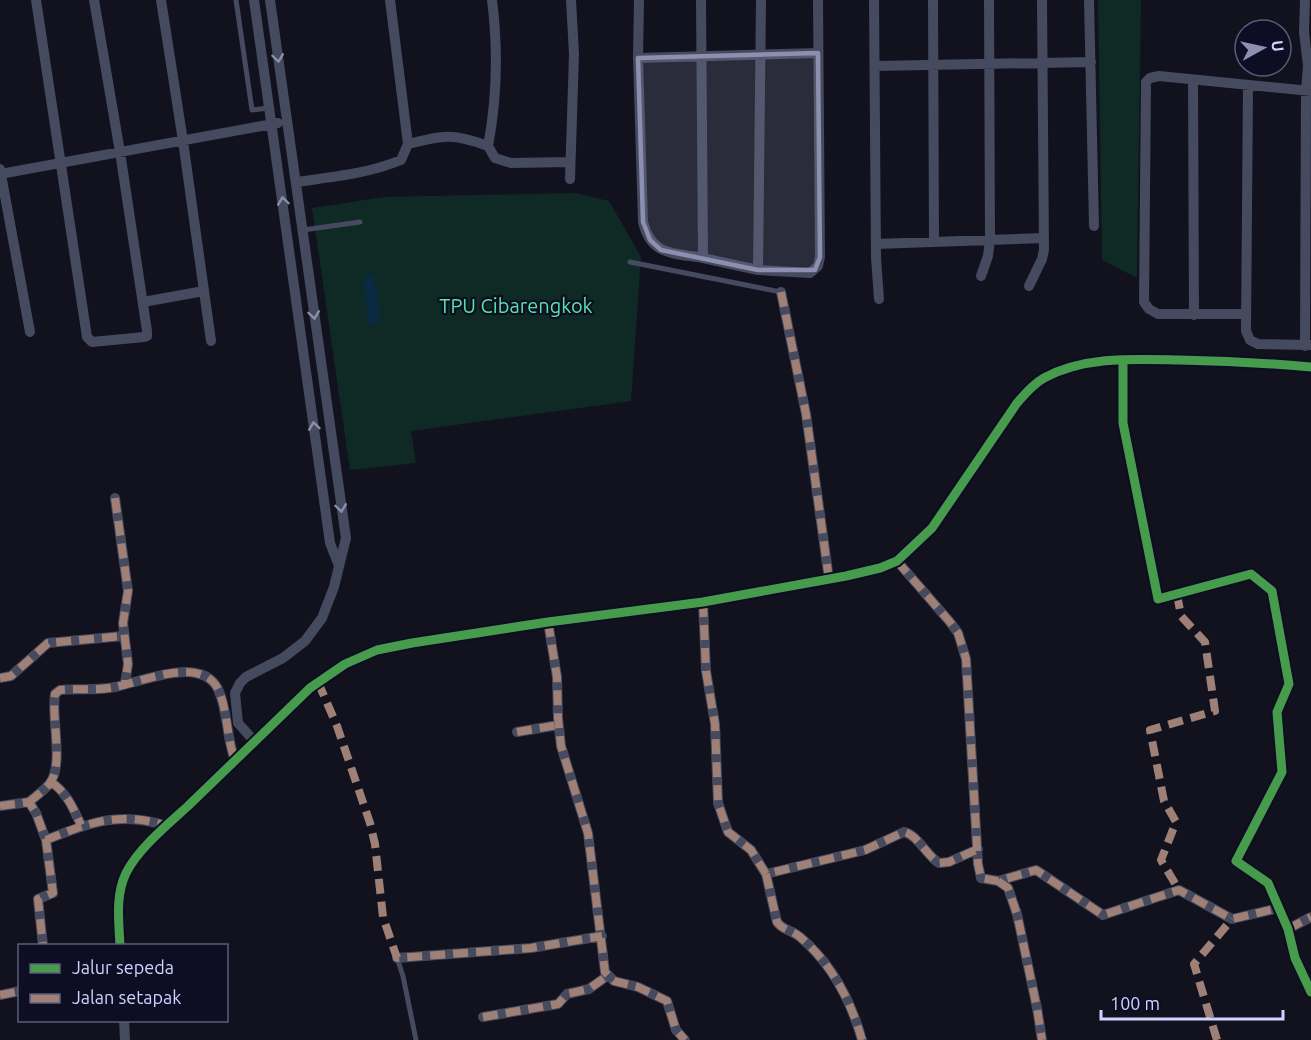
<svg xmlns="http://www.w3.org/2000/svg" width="1311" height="1040" viewBox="0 0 1311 1040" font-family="Ubuntu,sans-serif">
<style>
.green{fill:#0f2925}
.water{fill:#0a2942}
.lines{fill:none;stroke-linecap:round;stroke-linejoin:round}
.lane{stroke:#464a5f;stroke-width:5}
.street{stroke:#464a5f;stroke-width:10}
.quiet{stroke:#9e8076;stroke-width:8;stroke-dasharray:15 8;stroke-linecap:butt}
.cycleway-casing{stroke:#0d0d23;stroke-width:13}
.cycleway{stroke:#469c4c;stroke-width:9}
.oneway{stroke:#8a8eaf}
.marked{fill:#8d8fb0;fill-opacity:0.2;stroke:#8d8fb0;stroke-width:4.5;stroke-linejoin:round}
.labels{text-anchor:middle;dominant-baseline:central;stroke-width:4.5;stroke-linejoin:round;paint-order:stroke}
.park-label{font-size:20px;fill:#55e5a3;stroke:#0d0d23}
</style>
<rect width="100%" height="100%" fill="#12121e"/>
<path class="green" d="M1098 0H1141L1137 278 1102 260Z
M575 193 609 201 641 257 631 401 411 431 416 463 350 470 312 208 384 197Z"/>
<path class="water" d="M368 273 374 277 381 322 369 324 363 279Z"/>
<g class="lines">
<path class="lane" d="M236 0 252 110 269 108
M303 230 360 222
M630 262 781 292
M397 958 403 976 416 1040"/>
<path class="street" d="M36 0 87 337 92 342 144 337 147 336V331L120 152 94 0
M161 0 183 141 211 341
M254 0 330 543 339 566
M390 0 408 144C443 135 453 133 488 146
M492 0C498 48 497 99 488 146L495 158 511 163 570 162
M639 0 638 58 643 222C651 256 674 253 703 258L701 0
M874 0 876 258 879 299
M933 0 934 242
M1089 0 1094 226
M1305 0 1304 32 1308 66 1306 91 1305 346
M638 58 818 53
M875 66 1091 62
M1193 80 1194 315
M1248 85 1246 331 1250 340 1258 344 1311 345
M0 169 30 332
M0 174 278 123
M570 179 574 54 571 0
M296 182C332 177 367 174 401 160L408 144
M876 244 1044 238
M703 258 758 270 810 273 818 266 820 257 818 0
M758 270 761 0
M981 276 988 256 990 240 989 0
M1029 286 1042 259 1044 250 1042 0
M781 292 806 414 829 579
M143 302 204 291
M1246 314H1158L1149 309 1144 302 1146 82 1150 78 1159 76 1311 91
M1123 360V423L1158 599 1251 574 1272 591 1289 684 1277 712 1282 772 1236 861 1268 883 1288 929 1295 958 1311 992
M115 498 128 591 123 623 128 664 125 684
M897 561 950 622 958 633 966 659 978 864 981 878 998 881 1036 870 1103 915 1179 890 1232 919 1279 908
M703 602 706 671 715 724 718 803 728 832 751 850 766 874 865 850 904 832C918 835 926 855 939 863L949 862 978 849
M548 622 557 677 558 718 561 746 588 833 605 972 614 981 638 987 667 1001 676 1030 685 1040
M0 678 11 676 48 643 123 636
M517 732 558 725
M255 742 238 723 235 693 240 683 246 677 283 658 305 641 322 618 334 587 346 538 270 0
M51 782C67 793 73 808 81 825
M29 802C36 796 45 790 50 783 64 764 51 718 55 694L60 690C78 688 97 691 115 687 141 682 201 655 218 689 228 710 226 737 235 760
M0 806 29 802 36 813 46 840 53 893 38 899 43 946
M46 840C90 822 120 811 167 826
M766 874 777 922C782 930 792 930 800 937 831 963 851 1001 862 1040
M998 881 1008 888 1017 914 1037 1008 1042 1040
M1288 929 1311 917
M120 946C119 922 115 896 126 873 138 849 168 824 188 806 229 766 270 727 310 688L345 664 377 650 412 643 548 622 703 602 846 576 880 568 897 561 932 528 1017 403C1025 394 1033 384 1044 378 1085 356 1134 359 1179 360 1223 361 1267 363 1311 367
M397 958 531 948 602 936
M0 995 20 991
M483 1017 558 1004 567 994 589 989 607 976
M124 1020 125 1040"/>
<path class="quiet" d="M781 292 806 414 829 579
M115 498 128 591 123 623 128 664 125 684
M897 561 950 622 958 633 966 659 978 864 981 878 998 881 1036 870 1103 915 1179 890 1232 919 1279 908
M1177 594 1181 616 1205 642 1215 711 1150 730 1164 801 1176 822 1161 860 1179 890
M703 602 706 671 715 724 718 803 728 832 751 850 766 874 865 850 904 832C918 835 926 855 939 863L949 862 978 849
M548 622 557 677 558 718 561 746 588 833 605 972 614 981 638 987 667 1001 676 1030 685 1040
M0 678 11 676 48 643 123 636
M318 682 337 726 370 823 375 844 383 917 397 958 531 948 602 936
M517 732 558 725
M51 782C67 793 73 808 81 825
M29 802C36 796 45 790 50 783 64 764 51 718 55 694L60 690C78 688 97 691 115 687 141 682 201 655 218 689 228 710 226 737 235 760
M0 806 29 802 36 813 46 840 53 893 38 899 43 946
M46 840C90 822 120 811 167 826
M766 874 777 922C782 930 792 930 800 937 831 963 851 1001 862 1040
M998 881 1008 888 1017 914 1037 1008 1042 1040
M1288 929 1311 917
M0 995 20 991
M483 1017 558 1004 567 994 589 989 607 976
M1217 1040 1194 964 1232 919"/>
<g class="cycleway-casing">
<path id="cycleway" d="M1123 360V423L1158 599 1251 574 1272 591 1289 684 1277 712 1282 772 1236 861 1268 883 1288 929 1295 958 1311 992
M120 946C119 922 115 896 126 873 138 849 168 824 188 806 229 766 270 727 310 688L345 664 377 650 412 643 548 622 703 602 846 576 880 568 897 561 932 528 1017 403C1025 394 1033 384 1044 378 1085 356 1134 359 1179 360 1223 361 1267 363 1311 367"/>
</g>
<use href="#cycleway" class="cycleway"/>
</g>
<defs><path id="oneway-chevron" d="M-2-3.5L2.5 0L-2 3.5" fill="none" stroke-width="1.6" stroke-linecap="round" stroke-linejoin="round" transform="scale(1.5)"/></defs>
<g class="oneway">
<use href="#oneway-chevron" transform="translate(278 58) rotate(82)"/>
<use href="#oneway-chevron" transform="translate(283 201) rotate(-98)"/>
<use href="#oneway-chevron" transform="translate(314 315) rotate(82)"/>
<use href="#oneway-chevron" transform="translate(314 426) rotate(-98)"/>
<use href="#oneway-chevron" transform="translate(341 508) rotate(82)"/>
</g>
<path class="marked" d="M818 53 820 257 815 270H758L661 250 650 240 643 222 638 58Z"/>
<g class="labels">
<g class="park-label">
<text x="516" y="305">TPU Cibarengkok</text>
</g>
</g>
<rect x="18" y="944" width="210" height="78" fill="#0d0d23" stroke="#5b5c7b" stroke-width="1.5"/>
<rect x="30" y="964" width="30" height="9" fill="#469c4c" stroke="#5b5c7b" stroke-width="1.5"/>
<text x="72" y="974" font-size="18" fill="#cfd3ff">Jalur sepeda</text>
<rect x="30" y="994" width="30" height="9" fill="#9e8076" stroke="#5b5c7b" stroke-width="1.5"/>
<text x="72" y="1004" font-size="18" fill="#cfd3ff">Jalan setapak</text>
<g transform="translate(1263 48) rotate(82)"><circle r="28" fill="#0d0d23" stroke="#5b5c7b" stroke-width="1.5"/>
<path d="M0-4.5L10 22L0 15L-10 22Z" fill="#8d8fb0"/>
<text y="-9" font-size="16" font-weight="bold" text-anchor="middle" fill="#cfd3ff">U</text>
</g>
<path d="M1101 1010v9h182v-9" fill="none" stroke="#cfd3ff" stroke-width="3"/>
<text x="1110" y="1010" font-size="18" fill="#cfd3ff" stroke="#0d0d23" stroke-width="4.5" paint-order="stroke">100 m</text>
</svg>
